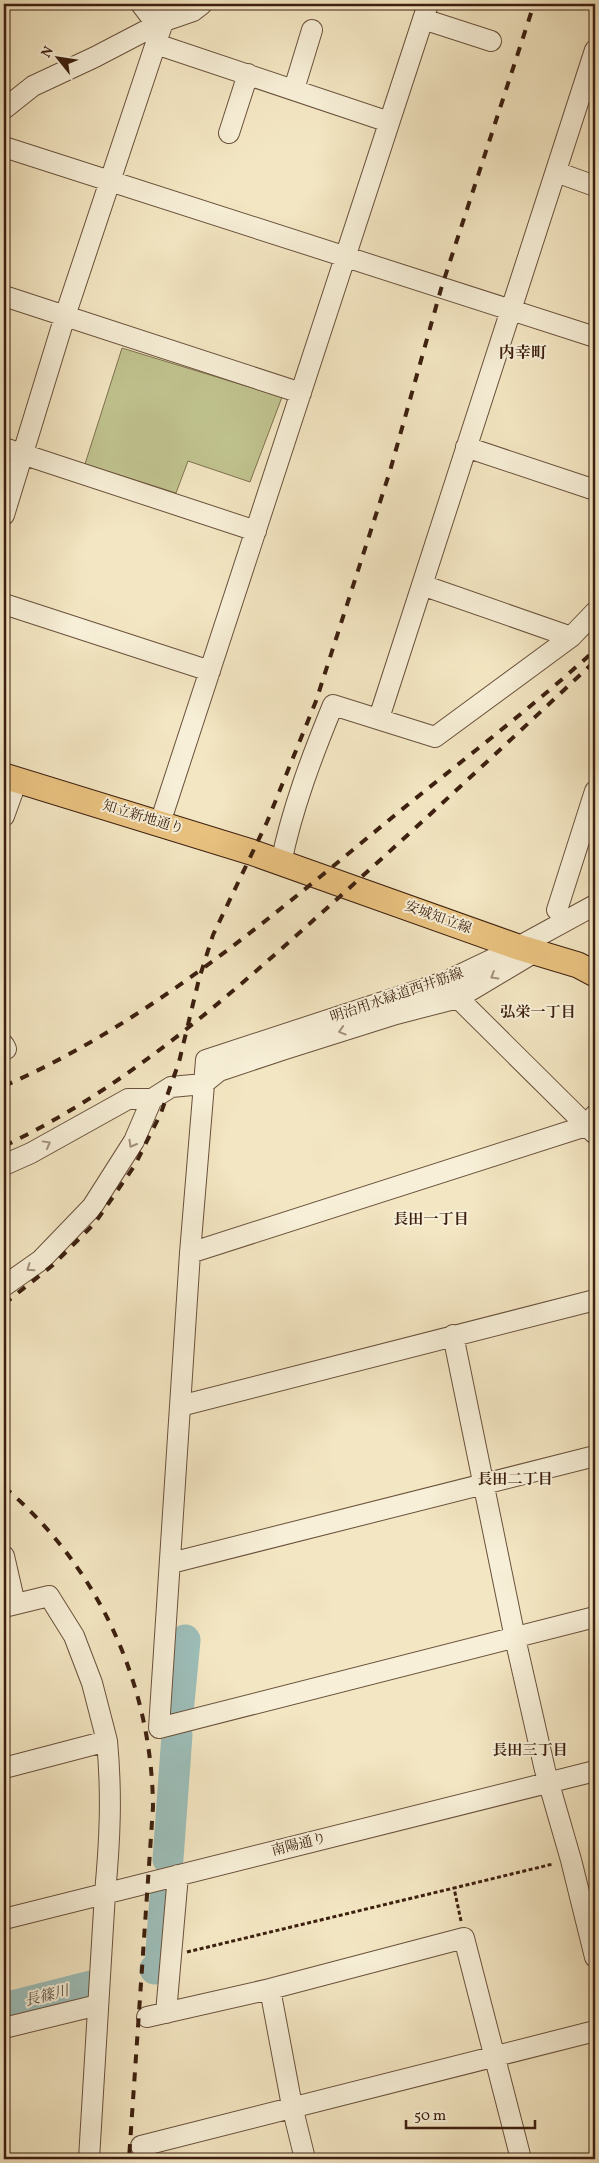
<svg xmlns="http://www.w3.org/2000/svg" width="599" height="2163" viewBox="0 0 599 2163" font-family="Vollkorn,'Noto Serif JP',serif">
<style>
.green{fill:#c0c38f;stroke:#7e714f}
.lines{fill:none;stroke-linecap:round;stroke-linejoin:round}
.river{stroke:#9dbeb9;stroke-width:31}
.minor-casing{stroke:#6a513c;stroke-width:22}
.major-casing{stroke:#3c1f0f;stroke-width:27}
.path{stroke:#3c1f0f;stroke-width:3;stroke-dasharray:4 2.5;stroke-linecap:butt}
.minor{stroke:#f7efd7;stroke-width:20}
.major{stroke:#eac381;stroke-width:25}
.rail{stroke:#3c1f0f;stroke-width:4;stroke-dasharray:9 9;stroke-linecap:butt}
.oneway{stroke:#a3917d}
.labels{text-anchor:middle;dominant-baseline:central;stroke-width:4;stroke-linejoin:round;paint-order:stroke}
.street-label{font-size:14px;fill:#3c1f0f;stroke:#f7efd7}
.neighbourhood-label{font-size:15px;font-weight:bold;fill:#3c1f0f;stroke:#f7efd7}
.water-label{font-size:15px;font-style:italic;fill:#594f42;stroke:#f7efd7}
.quarter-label{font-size:16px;font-weight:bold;fill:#3c1f0f;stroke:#f7efd7}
</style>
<rect width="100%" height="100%" fill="#f3e6c2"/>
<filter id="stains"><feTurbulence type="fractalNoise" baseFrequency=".004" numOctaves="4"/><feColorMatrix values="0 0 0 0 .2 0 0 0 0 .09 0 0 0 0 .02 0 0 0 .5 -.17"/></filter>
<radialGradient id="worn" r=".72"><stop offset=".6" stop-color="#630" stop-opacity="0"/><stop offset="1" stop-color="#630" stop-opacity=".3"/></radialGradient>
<path class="green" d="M122 348 282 397 250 482 188 461 176 493 85 464Z"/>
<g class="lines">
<path class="river" d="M178 1713 185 1640
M168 1859 177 1735
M155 1969 160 1965 165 1897
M4 2008 91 1986"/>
<g class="minor-casing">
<path id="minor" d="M141 4 157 25
M423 19 491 41
M156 44 389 122
M294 89 312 30
M4 109 33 86 95 57 164 21 193 11 202 4
M229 133 248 74
M4 147 595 337
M556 172 595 186
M4 296 301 393
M466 447 595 490
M4 448 256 531
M4 515 65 316 169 4
M422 585 571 637
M4 604 210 671
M379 718 595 50
M4 816 17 780
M160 823 428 4
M281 863C292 809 312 756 333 705L435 737 571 637 595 612
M595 905 518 947 447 981 206 1060 190 1253 159 1728 595 1617
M557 910 595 791
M458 998 594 1133
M4 1045 6 1049 4 1050
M4 1165 31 1153 128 1099H152L171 1087 203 1084 219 1071 285 1049 396 1014 458 998 535 952
M190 1253 586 1126 595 1115
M4 1286 41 1260 92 1207 134 1141 152 1099
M453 1335 515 1638 545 1770 571 1860 595 1957
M180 1406 595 1300
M4 1556 15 1604
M171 1563 595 1456
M4 1607 49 1596 74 1636 92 1683 107 1741
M4 1768 107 1741C112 1794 110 1840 105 1893L89 2159
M4 1919 595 1771
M270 1989 292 2106 305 2159
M166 2013 178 1875
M147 2017 270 1989 464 1938 521 2159
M4 2028 98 2005
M141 2146 595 2031"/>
</g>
<g class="major-casing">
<path id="major" d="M4 776 251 852 518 947 578 965 595 974"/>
</g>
<path class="path" d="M461 1921 454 1888 553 1864
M187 1952 454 1888"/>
<use href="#minor" class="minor"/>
<use href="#major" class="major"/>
<path class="rail" d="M4 1086C151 1022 277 912 400 811 465 758 534 706 595 650
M4 1146C122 1090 220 1004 317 917 411 833 503 747 595 661
M4 1304 53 1265 95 1223 135 1165 161 1113 179 1062 199 979 213 935 267 822 316 701 390 471 441 289 534 4
M4 1487C98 1566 152 1684 153 1807L129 2159"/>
</g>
<defs><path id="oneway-chevron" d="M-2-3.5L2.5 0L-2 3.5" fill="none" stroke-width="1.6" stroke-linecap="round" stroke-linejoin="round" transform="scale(1.25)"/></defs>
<g class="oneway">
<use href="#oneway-chevron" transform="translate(494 976) rotate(149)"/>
<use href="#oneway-chevron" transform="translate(342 1031) rotate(163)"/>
<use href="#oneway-chevron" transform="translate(47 1144) rotate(-29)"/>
<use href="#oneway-chevron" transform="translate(132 1144) rotate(120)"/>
<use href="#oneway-chevron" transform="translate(30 1268) rotate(145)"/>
</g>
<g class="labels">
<g class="street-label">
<text transform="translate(143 818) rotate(17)">知立新地通り</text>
<text transform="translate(438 918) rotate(20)">安城知立線</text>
<text transform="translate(397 996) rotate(-19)">明治用水緑道西井筋線</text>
<text transform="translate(299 1845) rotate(-14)">南陽通り</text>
</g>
<g class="neighbourhood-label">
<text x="538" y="1013">弘栄一丁目</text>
<text x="431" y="1220">長田一丁目</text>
<text x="515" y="1480">長田二丁目</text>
<text x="530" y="1751">長田三丁目</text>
</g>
<g class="water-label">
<text transform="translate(47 1997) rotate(-14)">長篠川</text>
</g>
<g class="quarter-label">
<text x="523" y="354">内幸町</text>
</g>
</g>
<rect width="599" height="2163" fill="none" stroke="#f3e6c2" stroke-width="20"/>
<rect x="5" y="5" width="589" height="2153" fill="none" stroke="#3c1f0f" stroke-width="2.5"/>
<rect x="10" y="10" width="579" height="2143" fill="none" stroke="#3c1f0f"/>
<g transform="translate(58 58) rotate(300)" stroke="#f7efd7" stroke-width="4" paint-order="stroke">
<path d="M0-4L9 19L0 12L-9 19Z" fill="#3c1f0f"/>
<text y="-8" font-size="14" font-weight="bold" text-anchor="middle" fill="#3c1f0f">N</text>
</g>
<path d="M406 2120v8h129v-8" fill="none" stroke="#3c1f0f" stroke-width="2.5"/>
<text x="414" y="2120" font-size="15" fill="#3c1f0f" stroke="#f7efd7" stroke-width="4" paint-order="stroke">50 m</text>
<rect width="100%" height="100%" filter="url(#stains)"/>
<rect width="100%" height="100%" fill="url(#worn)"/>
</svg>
